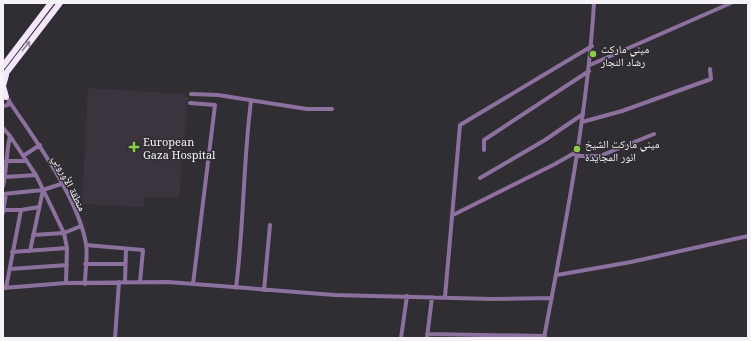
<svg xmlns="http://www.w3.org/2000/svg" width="751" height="341" viewBox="0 0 751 341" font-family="'Noto Serif','Noto Naskh Arabic',serif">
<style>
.built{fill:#3b343f}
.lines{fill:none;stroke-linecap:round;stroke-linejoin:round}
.minor{stroke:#8c709e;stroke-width:4}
.highway{stroke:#f3e6fd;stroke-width:6}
.oneway{stroke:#928a98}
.poi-dot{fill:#8bce46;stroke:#302d33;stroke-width:1.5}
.labels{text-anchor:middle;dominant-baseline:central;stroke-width:3;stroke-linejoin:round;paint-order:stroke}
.poi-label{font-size:11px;fill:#f5f3f7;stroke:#302d33;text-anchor:start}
.street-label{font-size:11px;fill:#f5f3f7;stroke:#302d33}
</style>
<rect width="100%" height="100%" fill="#302d33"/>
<path class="built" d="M88 88 184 94 188 98 179 197H144V207L82 204Z"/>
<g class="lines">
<path class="minor" d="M590 65 731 3
M191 94 218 95 307 109H332
M9 101C35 140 78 197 86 244 88 256 85 271 85 284
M190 103 215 105 193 284
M3 106 8 105 9 100
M582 122 622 111 711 79 710 69
M3 128 10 136 36 175 64 233 67 248 66 283
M484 150V140L589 71
M23 156 40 145
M6 161H26
M5 177 36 175
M480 178 545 140 583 114
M3 186C7 170 6 153 10 136
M3 194 43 190
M4 210H21L6 288
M21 210 39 207
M3 213 6 194
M453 215 555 164 576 152 579 156H600L654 134
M33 235 64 233 81 226
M86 245 143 250 140 282
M30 251 43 190 61 184
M12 252 67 248
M85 264H125
M10 269 67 265
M557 275 631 262 748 236
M125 282 126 249
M3 288 66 283 168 282 335 295 492 299 552 298
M236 288C244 225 243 163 251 101
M264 290 270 225
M445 297 460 125 592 46
M427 334 545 336
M115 338 119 282
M401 338 407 296
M427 338 432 297
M544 338C565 227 587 116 594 3"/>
<path class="highway" d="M3 66 51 3
M6 75 3 86 6 97
M3 77 60 3"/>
</g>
<defs><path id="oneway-shaft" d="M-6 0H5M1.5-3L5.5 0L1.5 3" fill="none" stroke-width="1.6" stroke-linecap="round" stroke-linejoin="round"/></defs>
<use class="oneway" href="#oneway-shaft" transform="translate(26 46) rotate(-52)"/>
<g class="poi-dot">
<circle cx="593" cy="54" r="4"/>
<path d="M132 141h4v4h4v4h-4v4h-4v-4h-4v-4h4z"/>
<circle cx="577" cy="149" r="4"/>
</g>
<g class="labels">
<g class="poi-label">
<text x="601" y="48">ميني ماركت<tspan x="601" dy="13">رشاد النجار</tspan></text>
<text x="143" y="141">European<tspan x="143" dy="13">Gaza Hospital</tspan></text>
<text x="585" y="143">ميني ماركت الشيخ<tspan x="585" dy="13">انور المجايدة</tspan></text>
</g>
<g class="street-label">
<text transform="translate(70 183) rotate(63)">منطقة الأوروبي</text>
</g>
</g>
<rect width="751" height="341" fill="none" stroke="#f5f3f7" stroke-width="8"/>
</svg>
